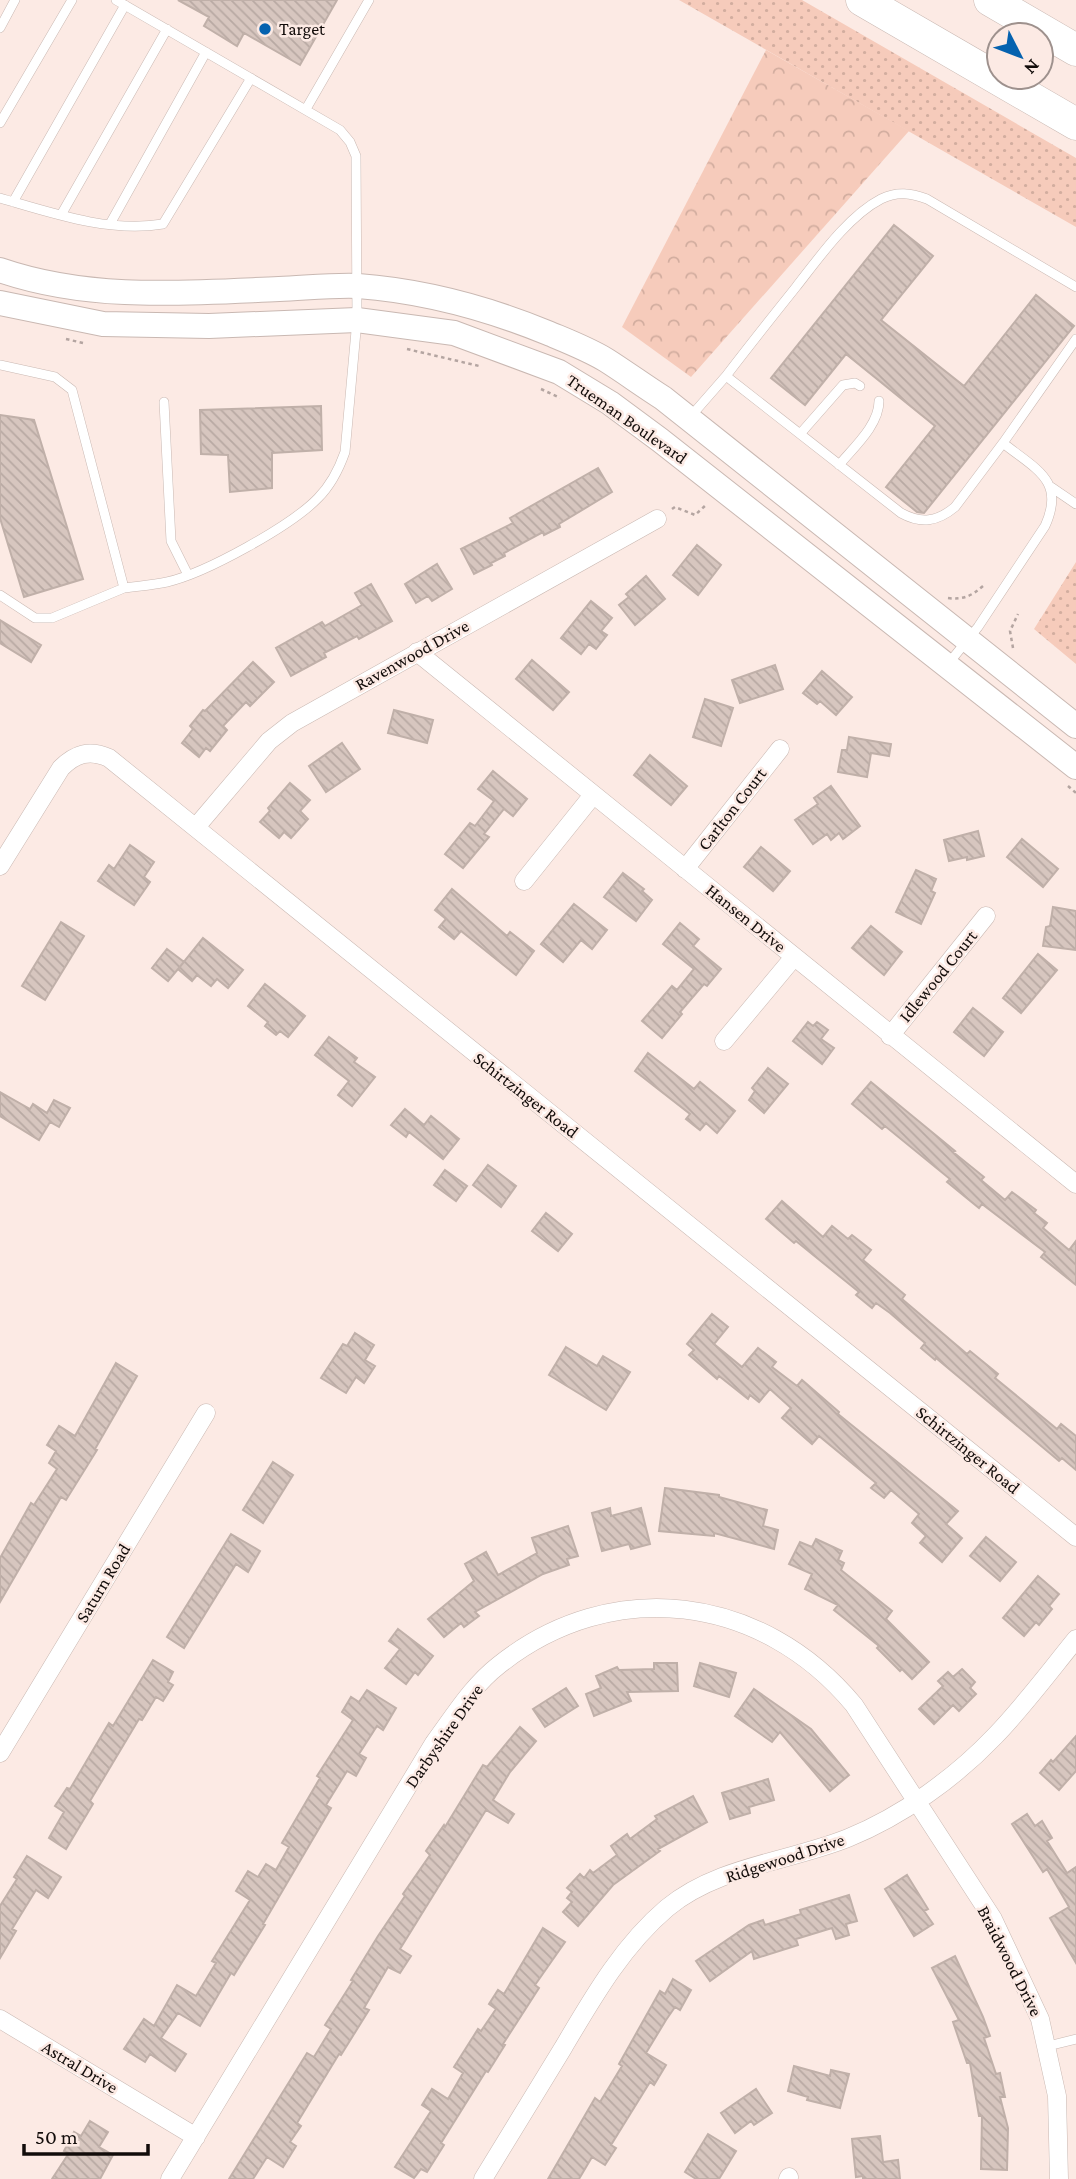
<svg xmlns="http://www.w3.org/2000/svg" width="1076" height="2179" viewBox="0 0 1076 2179" font-family="'Crimson Pro',serif">
<style>
.grass{fill:url(#grass-dots)}
.forest{fill:url(#forest-crowns)}
.building{fill:url(#building-back-hatch);stroke:#c0b0a9;stroke-width:2}
.lines{fill:none;stroke-linecap:round;stroke-linejoin:round}
.service-casing{stroke:#c9b8b2;stroke-width:10}
.minor-casing{stroke:#c9b8b2;stroke-width:19}
.secondary-casing{stroke:#c9b8b2;stroke-width:26}
.motorway-casing{stroke:#c9b8b2;stroke-width:33}
.path{stroke:#b4a5a1;stroke-width:2.5;stroke-dasharray:3.5 3.5;stroke-linecap:butt}
.service{stroke:#fff;stroke-width:9}
.minor{stroke:#fff;stroke-width:18}
.secondary{stroke:#fff;stroke-width:24}
.motorway{stroke:#fff;stroke-width:32}
.poi-dot{fill:#0562af;stroke:#fceae4;stroke-width:2.5}
.labels{text-anchor:middle;dominant-baseline:central;stroke-width:5;stroke-linejoin:round;paint-order:stroke}
.poi-label{font-size:18px;fill:#120c0a;stroke:#fceae4;text-anchor:start}
.street-label{font-size:18px;fill:#120c0a;stroke:#fceae4}
</style>
<defs>
<pattern id="grass-dots" width="8" height="8" patternUnits="userSpaceOnUse" patternTransform="scale(1.75)"><rect width="8" height="8" fill="#f6cbbb"/><path d="M2 2h.1M6 6h.1" fill="none" stroke="#d2ad9f" stroke-width="1.8" stroke-linecap="round"/></pattern>
<pattern id="forest-crowns" width="20" height="18" patternUnits="userSpaceOnUse" patternTransform="scale(1.75)"><rect width="20" height="18" fill="#f6cbbb"/><path d="M2 6a3 3 0 1 1 6 0M12 15a3 3 0 1 1 6 0" fill="none" stroke="#d2ad9f"/></pattern>
<pattern id="building-back-hatch" width="6" height="6" patternUnits="userSpaceOnUse" patternTransform="scale(1.75)"><rect width="6" height="6" fill="#d7c6bf"/><path d="M-1 5l2 2M0 0l6 6M5-1l2 2" fill="none" stroke="#b8a9a3"/></pattern>
</defs>
<rect width="100%" height="100%" fill="#fceae4"/>
<path class="grass" d="M679 0H802L1076 158V227Z
M1076 562V664L1034 629Z"/>
<path class="forest" d="M766 50 909 131 691 377 622 327Z"/>
<path class="building" d="M178 0H337L300 65 244 33 237 46 204 26 209 17Z
M894 225 933 256 881 320 964 386 1036 295 1074 326 924 513 917 512 886 487 935 426 846 354 805 405 771 378Z
M321 406 322 450 272 453V488L230 492 228 455 201 454 200 410Z
M0 415 34 420 83 579 24 597 0 518Z
M598 468 612 492 559 524 560 527 544 535 543 532 504 553 505 556 491 563 492 565 474 574 461 549 513 523 510 518Z
M697 545 721 565 698 595 673 575Z
M437 564 452 589 432 601 428 596 416 603 405 584Z
M646 576 665 599 635 625 619 605 629 597 626 594Z
M371 584 392 621 359 639 357 636 324 653 326 657 291 676 276 648 322 622 325 626 362 605 355 593Z
M591 601 612 618 601 631 607 635 596 649 589 644 581 654 561 638Z
M0 620 41 645 31 662 0 643Z
M532 660 569 692 553 710 516 679Z
M253 662 274 682 250 706 246 702 223 726 227 730 210 751 206 748 199 757 182 743 193 729 190 726 203 710 205 711Z
M775 665 783 689 740 703 732 680Z
M822 671 852 697 836 715 820 701 817 704 803 693Z
M705 699 733 708 721 746 693 737Z
M394 710 433 720 427 743 388 733Z
M849 737 891 744 889 756 871 753 867 777 838 772 842 750H847Z
M342 743 360 769 326 792 309 766Z
M650 755 687 786 671 805 634 775Z
M493 771 527 799 513 816 504 809 484 834 489 837 463 868 445 854 470 823 475 826 494 801 478 789Z
M290 783 310 800 300 811 308 819 291 838 284 832 279 838 260 822 270 811 268 808Z
M831 786 860 826 843 839 839 833 831 840 827 834 813 844 795 820 818 804 814 798Z
M978 831 984 856 967 860V857L949 861 944 840Z
M1022 839 1058 869 1043 887 1007 857Z
M130 845 154 862 144 877 150 882 134 905 98 881 109 865 114 869Z
M761 847 790 871 773 891 744 867Z
M916 870 936 879 931 891 935 893 921 924 896 912Z
M623 873 644 889 642 891 652 900 636 921 604 897Z
M452 889 507 936 510 932 534 951 516 975 461 931 454 939 439 927 446 919 435 910Z
M574 904 607 930 592 949 581 940 563 962 541 944Z
M1053 907 1076 911V950L1043 946 1046 927 1050 926Z
M61 922 84 936 45 1000 22 986Z
M680 923 699 939 693 946 721 969 707 986 704 984 680 1012 682 1014 662 1038 642 1021 672 986 677 990 694 969 663 944Z
M871 926 902 952 884 975 852 948Z
M203 938 243 970 228 988 217 979 211 986 197 975 192 981 178 969Z
M167 949 184 962 168 981 152 968Z
M1038 954 1057 970 1021 1013 1003 998Z
M265 984 305 1016 288 1037 280 1031 276 1035 265 1026 268 1022 248 1006Z
M973 1008 1003 1032 984 1056 954 1032Z
M808 1022 813 1026 817 1022 828 1030 821 1039 834 1048 822 1064 793 1041Z
M329 1037 357 1058 354 1062 375 1077 352 1106 338 1095 349 1081 315 1055Z
M648 1053 694 1089 700 1082 735 1111 717 1133 706 1123 700 1130 686 1119 690 1114 635 1071Z
M768 1068 788 1084 764 1113 749 1100 755 1091 752 1088Z
M871 1082 955 1151 953 1152 984 1177 981 1180 1005 1200 1012 1192 1036 1210 1034 1213 1047 1223 1043 1228 1069 1250 1076 1241V1285L1041 1257 1045 1252 982 1204 979 1208 947 1182 950 1179 885 1126 882 1129 852 1104Z
M0 1092 30 1109 33 1104 47 1113 54 1100 70 1108 59 1127 50 1122 39 1140 0 1116Z
M405 1109 424 1125 431 1116 459 1139 443 1159 409 1132 406 1137 391 1125Z
M488 1165 516 1186 501 1207 473 1185Z
M445 1170 467 1186 456 1201 434 1185Z
M782 1201 823 1237 832 1226 848 1239 852 1235 871 1250 863 1260 905 1295 902 1299 967 1354 970 1351 998 1374 995 1378 1057 1429 1061 1424 1076 1436V1470L1062 1458 1059 1461 936 1358 935 1360 921 1348 925 1343 890 1313 876 1303 872 1308 856 1295 859 1292 796 1241 794 1243 766 1219Z
M546 1213 572 1234 558 1251 532 1231Z
M712 1314 728 1327 714 1344 742 1367 758 1348 776 1362 772 1367 797 1386 802 1380 839 1412 838 1414 958 1511 946 1524 962 1538 942 1562 920 1543 926 1536 912 1523 919 1514 891 1490 884 1498 871 1488 876 1483 819 1436 812 1444 782 1418 791 1408 770 1389 759 1402 750 1395 748 1399 719 1376 717 1379 689 1355 694 1350 687 1344Z
M355 1333 374 1345 365 1360 375 1366 364 1383 356 1377 346 1393 321 1378 343 1344 347 1346Z
M566 1347 597 1366 603 1356 630 1372 606 1410 549 1375Z
M116 1363 137 1376 95 1449 97 1450 66 1500 61 1497 0 1602V1558L31 1503 34 1505 57 1469 49 1463 56 1451 47 1445 59 1426 75 1436Z
M273 1462 293 1475 263 1523 243 1510Z
M665 1488 719 1495V1497L767 1510 763 1526 778 1530 774 1549 714 1533V1536L659 1531Z
M610 1508 611 1516 641 1508 650 1544 631 1549 629 1544 602 1551 592 1513Z
M568 1526 578 1556 567 1559 569 1565 543 1574 475 1612 479 1616 464 1627 461 1623 444 1637 428 1619 474 1581 465 1564 486 1552 498 1575 537 1553 532 1538Z
M231 1534 260 1551 248 1572 236 1564 184 1648 167 1637Z
M986 1537 1016 1562 1000 1581 970 1556Z
M816 1539 842 1551 838 1560 844 1563 841 1570 892 1611 886 1619 929 1662 912 1679 902 1669 900 1671 877 1648 879 1646 834 1610 838 1605 805 1589 812 1574 789 1564 800 1542 812 1547Z
M1038 1576 1059 1594 1049 1606 1052 1609 1039 1625 1036 1622 1024 1636 1003 1618Z
M398 1629 433 1656 418 1675 415 1672 406 1684 385 1668 400 1649 389 1641Z
M153 1660 173 1672 168 1682 173 1685 163 1701 156 1697 142 1720 139 1719 90 1801 93 1804 66 1849 49 1838 64 1812 55 1806 67 1788 70 1789 109 1723 113 1726Z
M654 1663H677L678 1691 627 1692 631 1701 594 1716 586 1694 601 1688 596 1676 617 1667 619 1670 654 1669Z
M700 1663 736 1673 729 1697 694 1686Z
M962 1669 975 1682 970 1688 976 1694 959 1711 953 1705 934 1724 919 1709 943 1686 938 1681 948 1672 953 1677Z
M566 1688 578 1706 545 1727 533 1709Z
M754 1689 811 1729 849 1775 830 1791 780 1732 772 1742 735 1716Z
M367 1690 396 1708 383 1730 377 1726 359 1754 366 1758 356 1776 347 1771 326 1805 331 1808 263 1924 265 1925 234 1975 231 1973 200 2026 178 2013 161 2038 186 2054 175 2071 150 2054 145 2062 124 2049 144 2019 154 2026 177 1985 196 1996 216 1963 212 1961 250 1900 236 1891 248 1871 258 1877 266 1864 276 1870 289 1847 282 1843 320 1778 317 1776 353 1720 342 1712 351 1697 359 1702Z
M520 1727 536 1741 510 1772 493 1800 514 1814 508 1823 486 1810 400 1949 411 1956 400 1973 388 1967 364 2008 369 2010 341 2055 339 2054 297 2123 301 2126 290 2142 296 2146 283 2167 267 2157 253 2179H229L307 2053 314 2057 331 2029 325 2025 353 1981 351 1980 378 1936 405 1896 403 1894 430 1855 426 1851 444 1825 445 1827 483 1765 487 1767Z
M1076 1736V1771L1059 1790 1040 1773 1051 1760 1053 1762Z
M768 1779 774 1800 749 1807 750 1813 730 1819 722 1793Z
M693 1796 707 1822 658 1849 660 1851 613 1885 578 1926 563 1912 572 1902 567 1898 572 1892 567 1888 580 1874 584 1878 590 1870 593 1873 617 1855 611 1846 627 1834 630 1839 657 1819 655 1816Z
M1027 1814 1035 1826 1042 1821 1052 1838 1047 1841 1067 1873 1076 1867V1963L1050 1918 1069 1907 1047 1869 1043 1872 1012 1824Z
M27 1856 61 1877 48 1898 36 1890 12 1929 16 1931 0 1958V1906L17 1879 14 1877Z
M907 1875 928 1909 924 1911 933 1924 914 1936 885 1889Z
M849 1895 857 1921 846 1924 849 1935 836 1939 832 1928 796 1939 798 1945 754 1959 752 1951 710 1981 696 1961 749 1925 763 1920 765 1925 801 1914 800 1910Z
M543 1928 565 1942 535 1985 539 1988 503 2044 505 2045 488 2072 486 2071 441 2143 444 2145 427 2172 421 2169 414 2178 395 2167 431 2111 422 2105 432 2089 448 2099 463 2073 454 2067 478 2029 481 2031 496 2009 489 2004 498 1990 504 1994Z
M955 1956 983 2017 990 2036 984 2038 996 2074 1000 2073 1005 2097H1000L1008 2128 1007 2170 981 2169 982 2116H979L970 2063H967L953 2022 959 2020 932 1968Z
M673 1979 691 1990 680 2010 675 2007 666 2020 646 2053 666 2065 654 2085 650 2082 611 2145 616 2148 605 2165 592 2157 579 2179H548L595 2098 600 2102 622 2066 619 2064 660 1991 665 1994Z
M794 2066 830 2076 831 2070 849 2074 840 2108 807 2100 808 2097 788 2091Z
M756 2089 772 2113 754 2125 751 2121 735 2133 721 2113Z
M90 2121 108 2132 99 2147 113 2155 100 2179H52L69 2153 64 2151 74 2132 81 2136Z
M708 2134 736 2151 719 2179H696L685 2172Z
M880 2136 883 2162 898 2160 900 2179H863V2176L856 2177 852 2139Z"/>
<g class="lines">
<g class="service-casing">
<path id="service" d="M0 28 15 0
M306 109 369 0
M0 123 72 0
M0 198C52 213 109 233 163 224L251 78
M13 202 125 5
M61 215 167 29
M110 224 206 52
M0 365 55 377 72 390 124 588C138 586 153 585 167 582 206 573 291 526 318 498 331 485 339 469 345 452L357 320 356 156 350 142 340 130 116 0
M726 376C749 346 772 317 796 287 818 259 848 216 881 199 897 191 911 193 927 199L1076 287
M164 402 171 541 188 575
M691 416 726 376 901 513C921 524 937 522 955 507L1003 443C1035 469 1066 480 1045 526L978 627 948 664
M800 434 843 385 855 383 860 386
M1003 443 1076 339
M839 465C854 447 879 425 879 401
M1051 487 1076 504
M0 595 35 618H52L124 588
M1048 2046 1076 2039"/>
</g>
<g class="minor-casing">
<path id="minor" d="M417 652 1076 1184
M196 827 269 741 292 723 657 519
M0 866 61 768C75 754 89 749 109 758L1076 1537
M685 869 780 749
M524 881 593 795
M890 1036 986 916
M724 1041 794 957
M0 1753 206 1413
M0 2019 196 2137
M170 2179 434 1743C454 1716 472 1686 499 1665 612 1575 762 1594 854 1705L993 1919 1040 2019 1057 2096 1059 2179
M483 2179C510 2135 536 2092 563 2048 592 1999 622 1946 667 1908 718 1866 788 1862 848 1838 902 1816 955 1778 995 1736 1024 1706 1050 1671 1076 1639
M788 2179 789 2177"/>
</g>
<g class="secondary-casing">
<path id="secondary" d="M0 270C90 301 185 293 279 289 305 288 332 285 358 286 425 291 487 308 548 333 567 341 588 349 606 360 625 372 644 386 663 398L1076 726
M0 303 103 324 209 326 357 320 454 333 559 372 610 403 660 440 1076 767"/>
</g>
<g class="motorway-casing">
<path id="motorway" d="M862 0 1076 124
M990 0 1076 50"/>
</g>
<path class="path" d="M66 339 83 343
M407 349 479 366
M541 389 560 398
M672 509 675 507 695 515 707 504
M948 598C963 600 972 596 984 585
M1013 648 1010 631 1018 614
M1068 786 1076 793"/>
<use href="#service" class="service"/>
<use href="#minor" class="minor"/>
<use href="#secondary" class="secondary"/>
<use href="#motorway" class="motorway"/>
</g>
<circle class="poi-dot" cx="265" cy="29" r="7"/>
<g class="labels">
<g class="poi-label">
<text x="279" y="29">Target</text>
</g>
<g class="street-label">
<text transform="translate(627 419) rotate(35)">Trueman Boulevard</text>
<text transform="translate(412 655) rotate(-29)">Ravenwood Drive</text>
<text transform="translate(732 809) rotate(-52)">Carlton Court</text>
<text transform="translate(746 918) rotate(39)">Hansen Drive</text>
<text transform="translate(938 976) rotate(-51)">Idlewood Court</text>
<text transform="translate(526 1095) rotate(38)">Schirtzinger Road</text>
<text transform="translate(968 1450) rotate(39)">Schirtzinger Road</text>
<text transform="translate(103 1583) rotate(-59)">Saturn Road</text>
<text transform="translate(444 1736) rotate(-55)">Darbyshire Drive</text>
<text transform="translate(785 1858) rotate(-18)">Ridgewood Drive</text>
<text transform="translate(1010 1961) rotate(63)">Braidwood Drive</text>
<text transform="translate(80 2067) rotate(31)">Astral Drive</text>
</g>
</g>
<g transform="translate(1020 56) rotate(132)"><circle r="33" fill="#fceae4" stroke="#9e918d" stroke-width="2"/>
<path d="M0-5L12 26L0 18L-12 26Z" fill="#0562af"/>
<text y="-10" font-size="19" font-weight="bold" text-anchor="middle" fill="#120c0a">N</text>
</g>
<path d="M24 2144v10h124v-10" fill="none" stroke="#120c0a" stroke-width="3.5"/>
<text x="35" y="2144" font-size="21" fill="#120c0a" stroke="#fceae4" stroke-width="5" paint-order="stroke">50 m</text>
</svg>
